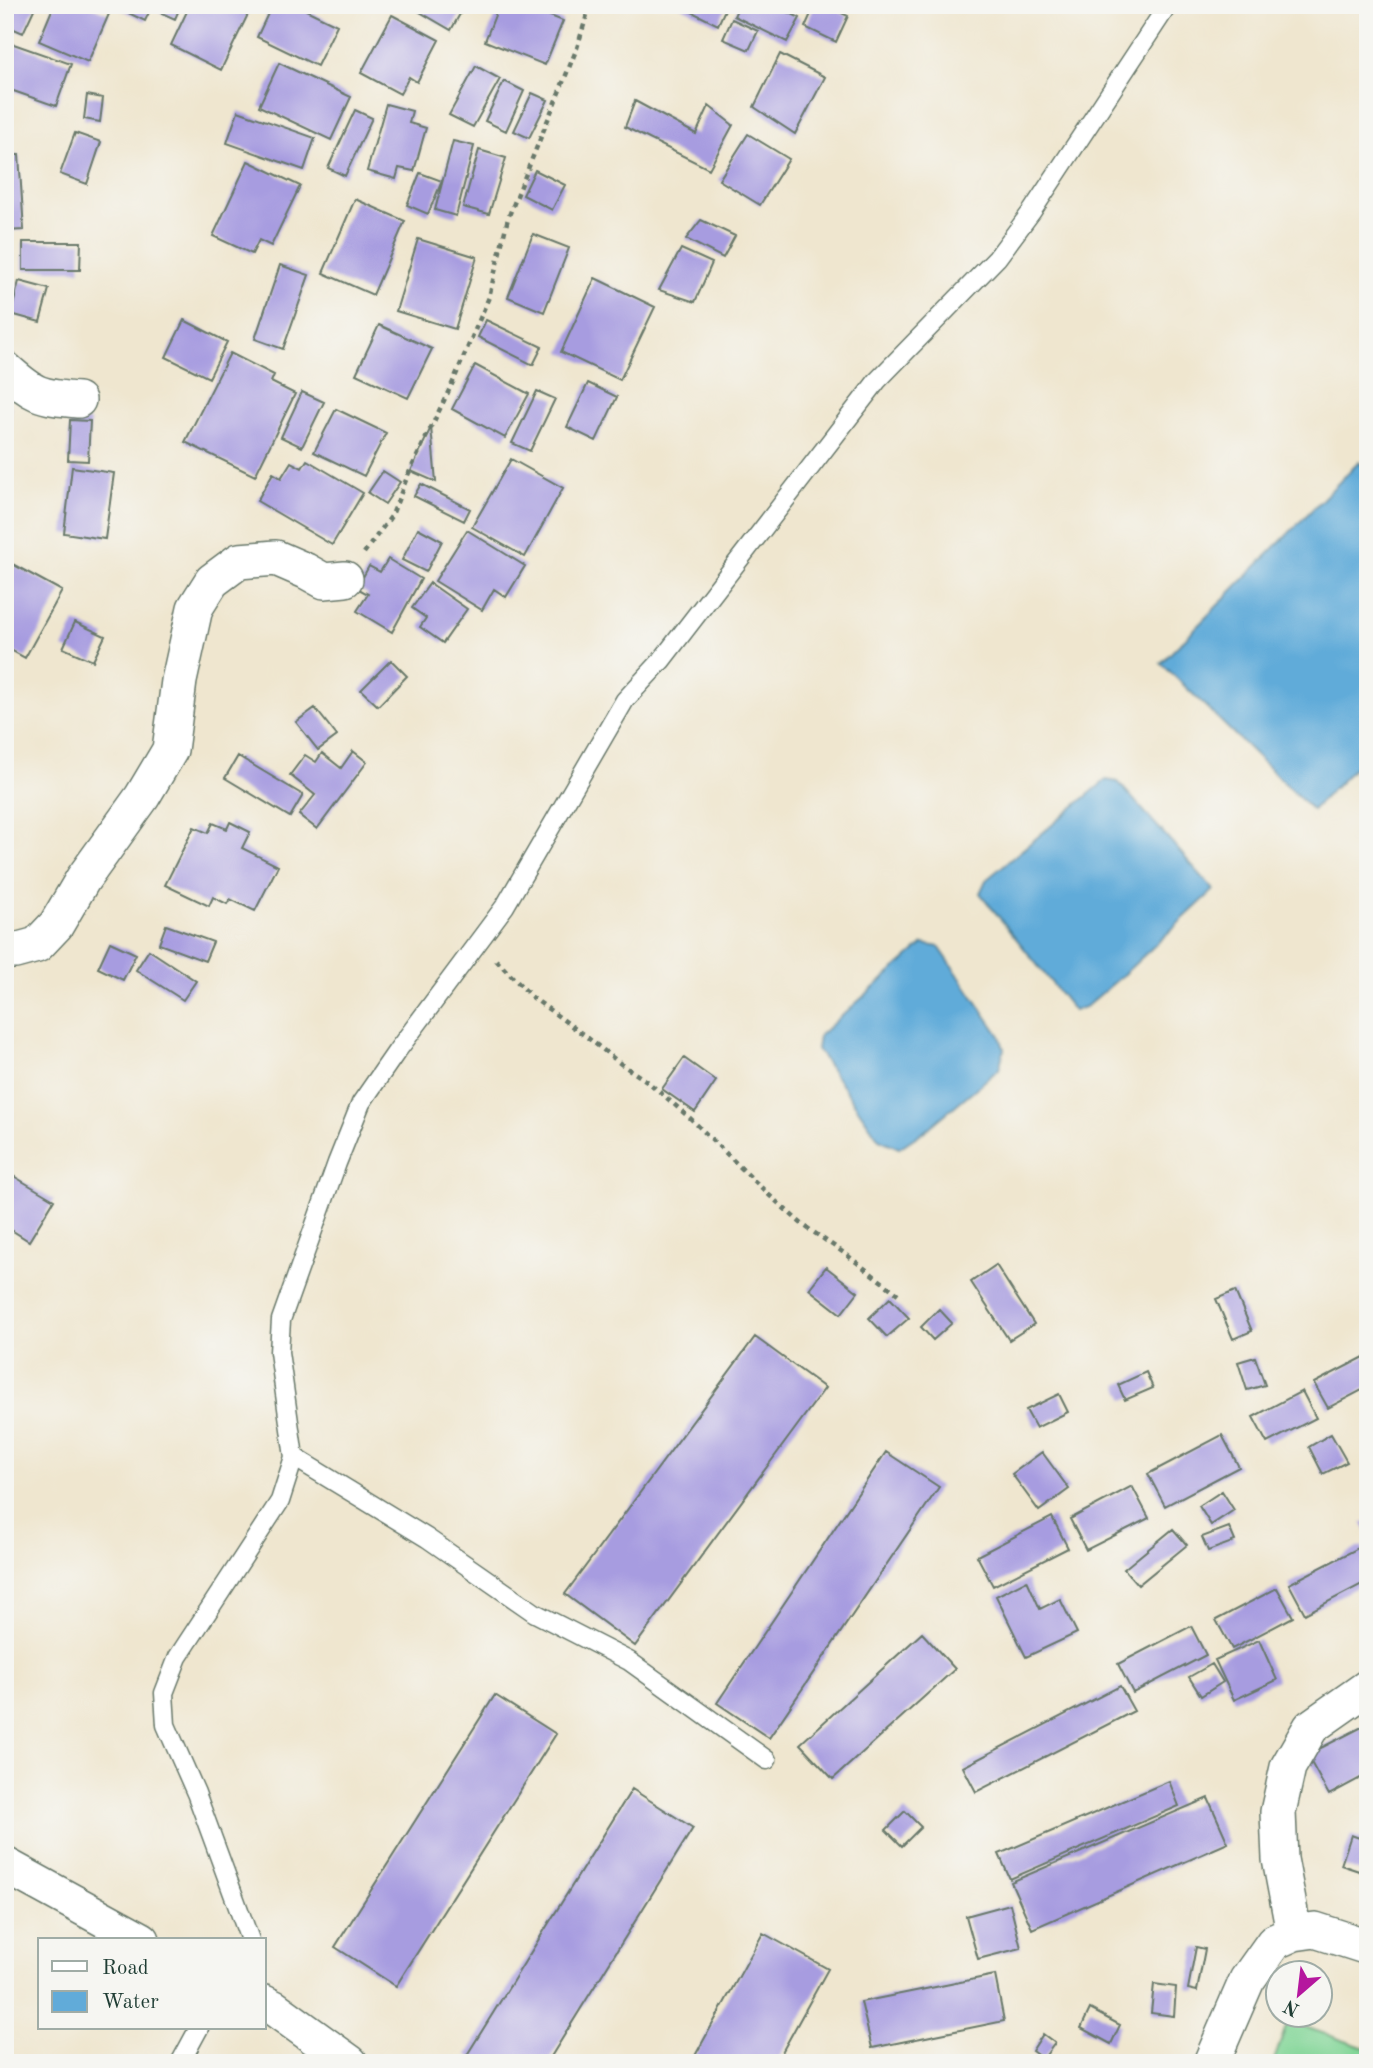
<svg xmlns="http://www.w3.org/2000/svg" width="1373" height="2068" viewBox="0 0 1373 2068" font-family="'Old Standard TT',serif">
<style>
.green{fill:#83d698;stroke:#518a66;stroke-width:2}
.water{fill:#61abd9;stroke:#407486;stroke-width:2}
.building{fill:#a79ce0}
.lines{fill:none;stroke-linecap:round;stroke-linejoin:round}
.lane-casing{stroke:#68786a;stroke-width:21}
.street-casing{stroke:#68786a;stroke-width:38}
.path{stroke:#68786a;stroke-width:4.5;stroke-dasharray:5 5;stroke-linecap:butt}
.lane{stroke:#fff;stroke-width:18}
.street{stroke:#fff;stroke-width:35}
</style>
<rect width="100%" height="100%" fill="#f6f6f2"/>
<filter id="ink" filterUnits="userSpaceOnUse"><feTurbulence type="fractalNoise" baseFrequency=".0143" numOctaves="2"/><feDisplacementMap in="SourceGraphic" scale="14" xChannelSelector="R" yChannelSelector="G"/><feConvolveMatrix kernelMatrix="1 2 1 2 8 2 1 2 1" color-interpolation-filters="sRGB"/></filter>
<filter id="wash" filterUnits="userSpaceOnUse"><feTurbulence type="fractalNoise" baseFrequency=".00686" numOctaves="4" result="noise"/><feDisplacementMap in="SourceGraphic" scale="28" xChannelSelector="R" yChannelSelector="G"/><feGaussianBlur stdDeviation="1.57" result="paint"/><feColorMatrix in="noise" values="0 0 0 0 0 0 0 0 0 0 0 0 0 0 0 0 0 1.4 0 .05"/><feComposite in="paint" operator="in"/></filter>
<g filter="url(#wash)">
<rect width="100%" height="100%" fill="#efe6cf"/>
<path class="green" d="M1288 2021 1368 2049V2063H1273Z"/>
<path class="water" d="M1359 462 1368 471V754L1312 810 1161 663Z
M1106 780 1118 782 1214 890 1124 974 1087 1006 1074 1011 980 893 986 880Z
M923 944 939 947 1000 1036 1004 1049 999 1069 926 1130 899 1148 879 1139 817 1049 819 1036Z"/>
<g id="blocks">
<path class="building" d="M5 5H36L23 33 5 25Z
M54 5H88L109 14 88 62 39 41Z
M112 5H181L175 19 151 8 145 21Z
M190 5 252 6 221 70 171 45Z
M272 5H308L306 10 337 25 317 66 257 37Z
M408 5H465L451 30Z
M499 5H523L563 21 545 65 485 41Z
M678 5H727L718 25Z
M739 5H774L800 18 787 42 734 16Z
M815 5H825L848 16 836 42 805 27Z
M392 15 439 40 417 82 409 77 400 94 361 73Z
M732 19 758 31 749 50 723 39Z
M5 41 71 64 56 106 5 88Z
M780 54 825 77 795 134 754 107Z
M279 63 351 97 331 140 259 106Z
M476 66 500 79 473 127 449 115Z
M504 81 524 91 506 131 485 121Z
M532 93 548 100 529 138 514 131Z
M87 95 103 98 100 122 84 119Z
M635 101 696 134 709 106 733 125 709 169 625 127Z
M386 104 412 111 409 123 426 128 414 171 399 168 396 179 367 171Z
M355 110 372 118 345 176 328 168Z
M238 111 315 138 304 170 227 143Z
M75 133 101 142 87 184 60 174Z
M748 134 789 159 760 205 719 180Z
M453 141 474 146 456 216 435 210Z
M479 150 506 158 489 214 463 207Z
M5 155H19L24 230 5 231Z
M248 161 300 186 271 246 259 240 252 254 213 236Z
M535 170 565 185 552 210 523 195Z
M420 173 442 181 428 214 407 205Z
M355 199 405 221 373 295 323 273Z
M701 220 735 236 723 258 686 239Z
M533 234 569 248 544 312 508 297Z
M418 239 477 257 455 329 396 311Z
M23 242H81L80 270H23Z
M681 249 712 263 695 302 659 290Z
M280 265 309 275 283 349 255 339Z
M595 278 655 307 620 380 561 352Z
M19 281 49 289 40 322 11 314Z
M184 320 227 342 209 378 166 357Z
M486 320 542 347 533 365 478 337Z
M379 325 432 349 408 398 356 374Z
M230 353 274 375 271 382 295 394 255 476 185 442Z
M475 365 529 394 505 438 452 409Z
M588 383 617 397 596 441 567 427Z
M537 391 555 399 530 451 512 443Z
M302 392 324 402 302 447 281 437Z
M5 406H11V456H5Z
M336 409 386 433 364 476 314 452Z
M70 420 90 421 88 461 68 460Z
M431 427 436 482 411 471Z
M511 459 563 488 525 557 472 527Z
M307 460 363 493 332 545 257 501 273 473 281 478 291 462 302 468Z
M72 467 114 473 105 539 64 533Z
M383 471 400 482 385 504 368 493Z
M421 484 470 509 464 521 414 496Z
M418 528 442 541 426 572 402 560Z
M467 530 525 566 506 597 494 589 482 610 435 581Z
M388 559 421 579 392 632 357 611 368 594 357 588 369 566 380 572Z
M5 560 62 591 25 658 5 647Z
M430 583 467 609 443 643 420 627 426 618 412 608Z
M75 622 105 636 93 661 63 648Z
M391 660 407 676 378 706 361 690Z
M315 708 337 736 318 750 296 722Z
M353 751 367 762 317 829 299 815 315 795 290 775 305 755 316 762 322 753 341 768Z
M238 756 303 795 290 817 225 778Z
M230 822 250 832 242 848 278 866 255 911 230 899 227 904 213 897 209 906 165 885 194 827 208 833 213 823 227 829Z
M166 925 213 942 205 961 159 944Z
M110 942 136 954 123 980 98 968Z
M149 950 196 981 183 1000 136 970Z
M684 1058 716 1081 695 1112 662 1089Z
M5 1171 54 1200 29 1241 5 1226Z
M996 1265 1034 1324 1009 1340 971 1282Z
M826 1267 858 1292 841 1314 809 1289Z
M1235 1291 1252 1331 1233 1339 1216 1299Z
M890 1298 909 1318 887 1337 869 1318Z
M939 1309 952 1323 933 1340 921 1327Z
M755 1337 825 1388 635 1646 565 1594Z
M1368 1355V1387L1328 1408 1314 1383Z
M1255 1357 1265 1385 1247 1390 1238 1362Z
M1146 1372 1153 1388 1125 1400 1118 1385Z
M1302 1391 1316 1418 1267 1443 1253 1417Z
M1059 1394 1068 1412 1036 1428 1026 1410Z
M1331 1434 1347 1462 1323 1474 1309 1447Z
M1222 1435 1239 1467 1165 1506 1148 1474Z
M886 1452 939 1487 769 1738 717 1703Z
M1042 1452 1069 1489 1039 1511 1012 1474Z
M1132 1486 1149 1518 1086 1550 1070 1519Z
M1222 1491 1234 1510 1211 1525 1199 1506Z
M1052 1517 1068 1548 993 1586 977 1556Z
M1368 1520V1535L1362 1523Z
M1229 1527 1235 1541 1208 1551 1202 1537Z
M1173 1529 1187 1545 1138 1585 1124 1569Z
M1362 1546 1368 1558V1581L1305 1614 1289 1584Z
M1027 1580 1040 1609 1060 1599 1077 1633 1026 1657 996 1596Z
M1277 1588 1293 1617 1232 1649 1216 1620Z
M1191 1626 1206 1655 1133 1693 1118 1664Z
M922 1633 955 1669 833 1779 800 1744Z
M1259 1640 1277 1680 1234 1700 1215 1660Z
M1212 1664 1223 1682 1201 1696 1189 1677Z
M1120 1686 1134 1711 976 1792 963 1767Z
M495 1695 556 1734 396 1986 335 1947Z
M1368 1724V1774L1329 1795 1307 1755Z
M1169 1781 1179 1806 1010 1879 999 1854Z
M632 1789 693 1828 547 2063H480L467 2055Z
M1208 1798 1228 1843 1032 1929 1011 1882Z
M905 1811 921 1827 902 1846 886 1830Z
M1351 1835 1368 1841V1874L1341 1865Z
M1010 1904 1021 1948 978 1959 966 1916Z
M763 1933 828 1969 776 2063H691Z
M1196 1947 1205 1949 1197 1991 1188 1989Z
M995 1975 1004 2021 872 2048 861 2002Z
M1154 1984 1176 1987 1174 2016 1151 2013Z
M1090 2009 1120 2025 1111 2044 1081 2028Z
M1043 2034 1055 2043 1043 2059 1032 2051Z"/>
</g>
</g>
<g filter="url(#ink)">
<use href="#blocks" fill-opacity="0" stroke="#68786a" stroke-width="2"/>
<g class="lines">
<g class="lane-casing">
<path id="lane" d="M294 1457 427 1538 535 1613 629 1661 767 1760
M250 1940 196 1793 166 1725 164 1693 178 1657 280 1501 294 1457 279 1352 281 1320 337 1163 361 1103 397 1051 505 906 625 700 661 661 877 381 997 258 1032 211 1168 5
M180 2063 199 2028"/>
</g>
<g class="street-casing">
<path id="street" d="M5 369C34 395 39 397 78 400
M5 951H15L37 945 56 925 83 879 142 797 170 750 179 681 195 608 212 581 239 561 276 558 306 571 324 581 345 579
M5 1865 142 1940
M1294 1933 1280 1859 1278 1812 1288 1767 1311 1727 1368 1687
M264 2003 274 2008 350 2063
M1211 2063 1247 1980 1274 1942 1294 1933 1315 1930 1368 1947"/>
</g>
<path class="path" d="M364 553 392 515 408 475 453 382 489 297 508 218 577 48 590 5
M496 960 532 997 588 1038 621 1064 647 1081 690 1118 769 1195 803 1225 847 1255 898 1294"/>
<use href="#lane" class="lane"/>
<use href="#street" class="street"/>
</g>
</g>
<rect width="1373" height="2068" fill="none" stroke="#f6f6f2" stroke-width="28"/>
<rect x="38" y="1938" width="228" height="91" fill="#f6f6f2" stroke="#a0aca6" stroke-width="2"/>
<rect x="52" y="1961" width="35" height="10" fill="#ffffff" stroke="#a0aca6" stroke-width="2"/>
<text x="102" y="1974" font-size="21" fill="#1f3d34">Road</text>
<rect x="52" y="1991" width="35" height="21" fill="#61abd9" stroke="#a0aca6" stroke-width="2"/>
<text x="102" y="2008" font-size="21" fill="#1f3d34">Water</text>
<g transform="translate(1299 1994) rotate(208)"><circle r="33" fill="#f6f6f2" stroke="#a0aca6" stroke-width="2"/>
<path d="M0-5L12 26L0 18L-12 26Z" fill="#b5179e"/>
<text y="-10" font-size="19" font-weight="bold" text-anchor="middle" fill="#1f3d34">N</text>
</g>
</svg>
